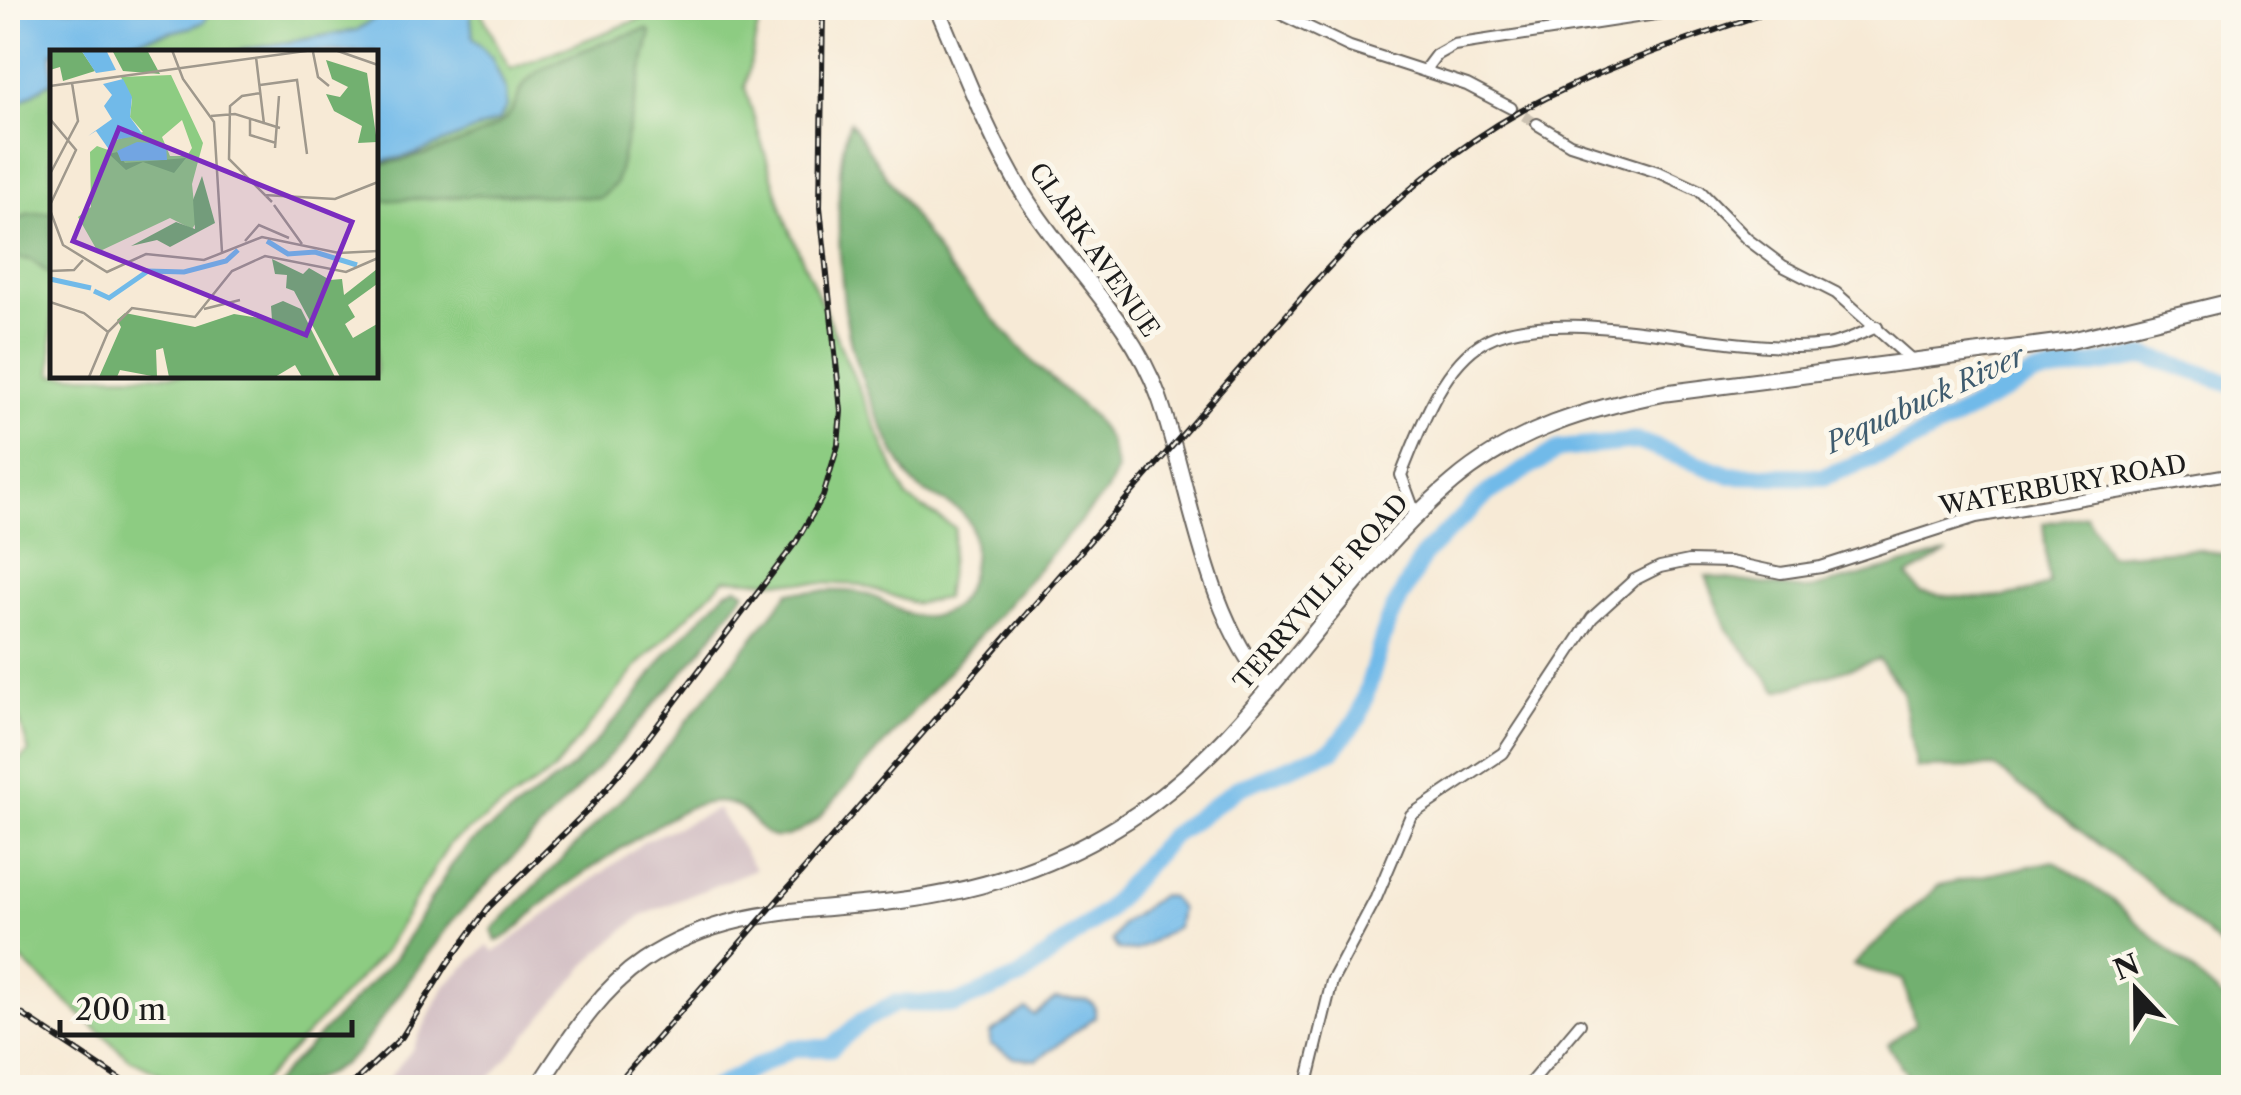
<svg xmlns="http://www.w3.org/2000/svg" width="2241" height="1095" viewBox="0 0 2241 1095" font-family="'Libre Caslon Text',serif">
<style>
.industrial{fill:#d2bec3}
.green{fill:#8dcc82;stroke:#54744f;stroke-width:2.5}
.forest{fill:#72b070;stroke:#476646;stroke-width:2.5}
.water{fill:#71bae9;stroke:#466b82;stroke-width:2.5}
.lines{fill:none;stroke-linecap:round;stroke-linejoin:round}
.river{stroke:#71bae9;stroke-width:18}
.minor-tunnel{stroke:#cbc1b1;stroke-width:10;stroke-dasharray:10 5;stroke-linecap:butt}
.minor-casing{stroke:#69645d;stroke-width:14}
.secondary-casing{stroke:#69645d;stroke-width:18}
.trunk-casing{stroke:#69645d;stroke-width:19}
.minor{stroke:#fff;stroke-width:10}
.secondary{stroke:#fff;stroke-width:14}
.trunk{stroke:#fff;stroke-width:15}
.rail-casing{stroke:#1c1c1c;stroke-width:6}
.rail{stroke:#fbf7ec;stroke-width:2.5;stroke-dasharray:8;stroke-linecap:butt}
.labels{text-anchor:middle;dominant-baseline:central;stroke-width:10;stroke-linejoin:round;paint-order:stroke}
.street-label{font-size:25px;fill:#1c1c1c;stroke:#fbf7ec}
.water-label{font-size:28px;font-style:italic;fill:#3e5b6e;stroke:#fbf7ec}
.inset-river{fill:none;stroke:#71bae9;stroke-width:5}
.inset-road{fill:none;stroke:#9f988c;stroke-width:2.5}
.view{fill:#7b2cbf;fill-opacity:0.15;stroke:#7b2cbf;stroke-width:5}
.inset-edge{fill:none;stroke:#1c1c1c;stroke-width:5}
</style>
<rect width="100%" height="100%" fill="#fbf7ec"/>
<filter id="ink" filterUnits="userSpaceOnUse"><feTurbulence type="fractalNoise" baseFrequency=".01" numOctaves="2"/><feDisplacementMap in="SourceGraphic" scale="20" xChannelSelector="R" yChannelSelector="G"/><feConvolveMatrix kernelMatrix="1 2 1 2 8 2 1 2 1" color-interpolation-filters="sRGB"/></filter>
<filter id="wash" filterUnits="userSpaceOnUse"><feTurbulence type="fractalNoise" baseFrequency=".0048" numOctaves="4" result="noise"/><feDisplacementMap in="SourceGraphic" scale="40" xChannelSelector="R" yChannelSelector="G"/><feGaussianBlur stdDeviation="2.25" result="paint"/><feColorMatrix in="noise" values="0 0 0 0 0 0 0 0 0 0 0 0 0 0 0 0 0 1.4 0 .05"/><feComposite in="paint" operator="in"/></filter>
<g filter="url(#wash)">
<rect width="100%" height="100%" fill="#f7ead6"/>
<path class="industrial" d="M718 809 755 869 641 916 594 956 482 1087H381L411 1051 444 987 487 946 495 952 645 841Z"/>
<path class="green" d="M213 8H479L510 69 653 14 655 8H762L745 88 786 222 907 498 955 528 945 598 916 604 860 585 725 579 641 662 553 771 450 843 383 953 257 1087H187L128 1058 8 948V768L29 752 8 682V220L18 212 8 204V110L52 81V375H375V52H104L114 45 192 27Z"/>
<path class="forest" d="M647 29 651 32 616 183 601 198 511 194 375 201V165C408 161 479 141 505 119 517 109 517 91 528 80 547 60 619 37 647 29Z
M850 122 949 269 1035 364 1093 416 1109 440 1117 470 1107 491 818 819C741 875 774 783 693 806 674 811 562 887 544 903 529 915 514 936 496 941L492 930 643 777 789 592C811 592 836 589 858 592 890 597 906 627 943 613 970 602 977 558 972 532 967 500 927 502 911 480 892 453 860 380 852 348 839 298 831 168 850 122Z
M52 212V276L31 260 8 257 9 227 27 214Z
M2086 515 2109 555 2196 549 2233 556V957L2143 878 1995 767 1916 768 1902 691 1879 659 1778 691 1727 629 1706 576 1806 590 1948 553 1907 576 1921 593C1967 599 2007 603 2049 584L2043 523Z
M737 587 745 592 697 656 608 757 451 922 358 1052C330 1076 305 1088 269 1087L396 957 451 866 469 844 574 766 633 700 667 653 727 591Z
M2054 861 2111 899 2233 1007V1087H1908L1913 1084 1887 1044 1915 1024 1903 980 1853 965 1939 885Z"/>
<path class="water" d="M8 8H213L204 22 192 27 114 45 104 52H52V81L8 110Z
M390 8H470L473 37 492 58 506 91 507 107 499 120 416 154 375 163V52H230L357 30Z
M1161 895 1171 897 1180 908 1177 927 1135 951 1118 950 1112 941 1122 924Z
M1055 999 1087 1000 1095 1006V1017L1037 1060 1015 1058 990 1044V1033L1026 1009 1034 1015Z"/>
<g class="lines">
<path class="river" d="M715 1088 793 1048H831L862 1021 896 1003 955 1004 1020 977 1105 912 1170 837 1238 788 1333 750 1359 717 1388 621 1424 554 1488 493 1559 449 1637 441 1729 475 1823 477 1899 448 2034 375 2147 356 2234 384"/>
</g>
</g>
<g filter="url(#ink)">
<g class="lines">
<path class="minor-tunnel" d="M1511 108 1537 124"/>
<g class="minor-casing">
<path id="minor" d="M1268 8 1350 47 1467 85 1511 108
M1424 71 1436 55 1454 45 1695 8
M1537 124 1570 144 1661 173 1700 191 1747 239 1783 266 1836 293 1913 361
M1416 516 1401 475C1419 431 1442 365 1485 341 1562 299 1734 358 1826 345 1843 343 1861 333 1877 327
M1306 1088 1332 981 1376 898 1411 815 1503 753 1592 618 1634 580 1660 567 1689 561 1730 562 1781 573 1821 567 1976 517 2234 473
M1526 1088 1580 1024"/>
</g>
<g class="secondary-casing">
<path id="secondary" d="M937 8C964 71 988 136 1024 195 1067 265 1130 317 1159 397 1191 488 1204 616 1270 688"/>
</g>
<g class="trunk-casing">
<path id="trunk" d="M537 1088C567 1043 598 991 643 961 724 907 805 912 897 901 974 892 1051 868 1117 827 1258 742 1329 586 1453 482 1514 430 1590 408 1666 393L2069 341 2234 301"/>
</g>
<use href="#minor" class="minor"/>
<use href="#secondary" class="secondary"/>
<use href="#trunk" class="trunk"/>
<g class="rail-casing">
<path id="rail" d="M8 1005 133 1088
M348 1088 402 1037 448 963 488 908 586 812 635 755 796 542 823 496 838 445 841 411 820 207 823 8
M614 1088 1316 281C1376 215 1445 153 1523 110 1604 65 1694 38 1780 8"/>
</g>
<use href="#rail" class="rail"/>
</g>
</g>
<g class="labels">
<g class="street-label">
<text transform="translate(1094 250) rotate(55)">CLARK AVENUE</text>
<text transform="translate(2063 485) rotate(-10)">WATERBURY ROAD</text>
<text transform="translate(1321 592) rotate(-49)">TERRYVILLE ROAD</text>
</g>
<g class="water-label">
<text transform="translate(1925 399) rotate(-25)">Pequabuck River</text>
</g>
</g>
<g transform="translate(50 50)">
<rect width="328" height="328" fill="#f7ead6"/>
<path d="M121 25 153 93 142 134 146 173 142 179 120 168 48 202 28 167 41 157 40 102 47 96 61 101 62 91 93 82 80 67 82 49 71 27ZM132 70 142 98 137 106H120L112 87Z" fill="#8dcc82" fill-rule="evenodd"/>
<path d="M0 0H31L45 21 13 31 10 17 0 20ZM62 0H97L110 24 73 21ZM276 10 317 23 327 92 308 93 312 76 284 61 276 44 290 47 298 37 282 29ZM67 102 75 113 136 108 124 123 93 112 76 120 59 104ZM152 126 165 173 120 197 107 190 81 196 126 172 145 179 143 150ZM222 209 253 224 259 218 280 230 292 229 294 245 327 219V234L298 255 305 267 295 274 303 288 327 274V327H290L244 241 236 238 237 225 225 224ZM233 251 251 259 285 327H252L245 315 225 327H119L113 298 106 300 107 327 70 320 67 327H49L71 277 67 270 75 263 145 277 184 264 222 270 221 256Z" fill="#72b070"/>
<path d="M31 0H56L66 20 46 23ZM73 29 82 47 80 67 93 85 64 90 60 101 46 81 38 86 62 69 54 56 62 45 53 34ZM87 92 116 94 117 110 71 111 67 101Z" fill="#71bae9"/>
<path class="inset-river" d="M217 191 238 204 265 202 307 215M0 229 41 238M44 241 59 248 98 221 134 222 176 211 188 200"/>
<path class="inset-road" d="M122 0 133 29 164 72 172 202M285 0 328 15M263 2 268 27 279 36M206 7 214 74M210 35 247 30 257 104M0 36 263 0M211 43 192 46 180 56 179 109 222 152M161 66 185 64 230 78M0 69 26 100 0 155M200 69V85L226 93M225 98 229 46M0 124 28 71 22 33M214 145 285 149 328 132M224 155 252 194M0 160 13 195 57 222 96 204 154 210 212 187 289 203 328 201M195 191 209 175 239 188M0 221 24 220 33 210M0 252 34 263 58 282M154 259 190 250M39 327 58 282 82 258 145 267 182 221 215 206 296 222 328 208"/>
<path class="view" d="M69 78 302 172 256 285 23 191Z"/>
<rect width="328" height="328" class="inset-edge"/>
</g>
<rect width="2241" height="1095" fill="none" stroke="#fbf7ec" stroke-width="40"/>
<g transform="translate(2136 990) rotate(338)" stroke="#fbf7ec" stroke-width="8" paint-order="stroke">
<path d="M0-8L18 38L0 25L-18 38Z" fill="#1c1c1c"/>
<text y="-15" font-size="28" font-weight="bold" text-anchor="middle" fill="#1c1c1c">N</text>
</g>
<path d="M60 1020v15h292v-15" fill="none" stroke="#1c1c1c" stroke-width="5"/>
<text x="75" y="1020" font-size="30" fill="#1c1c1c" stroke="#fbf7ec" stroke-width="8" paint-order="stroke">200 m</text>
</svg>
